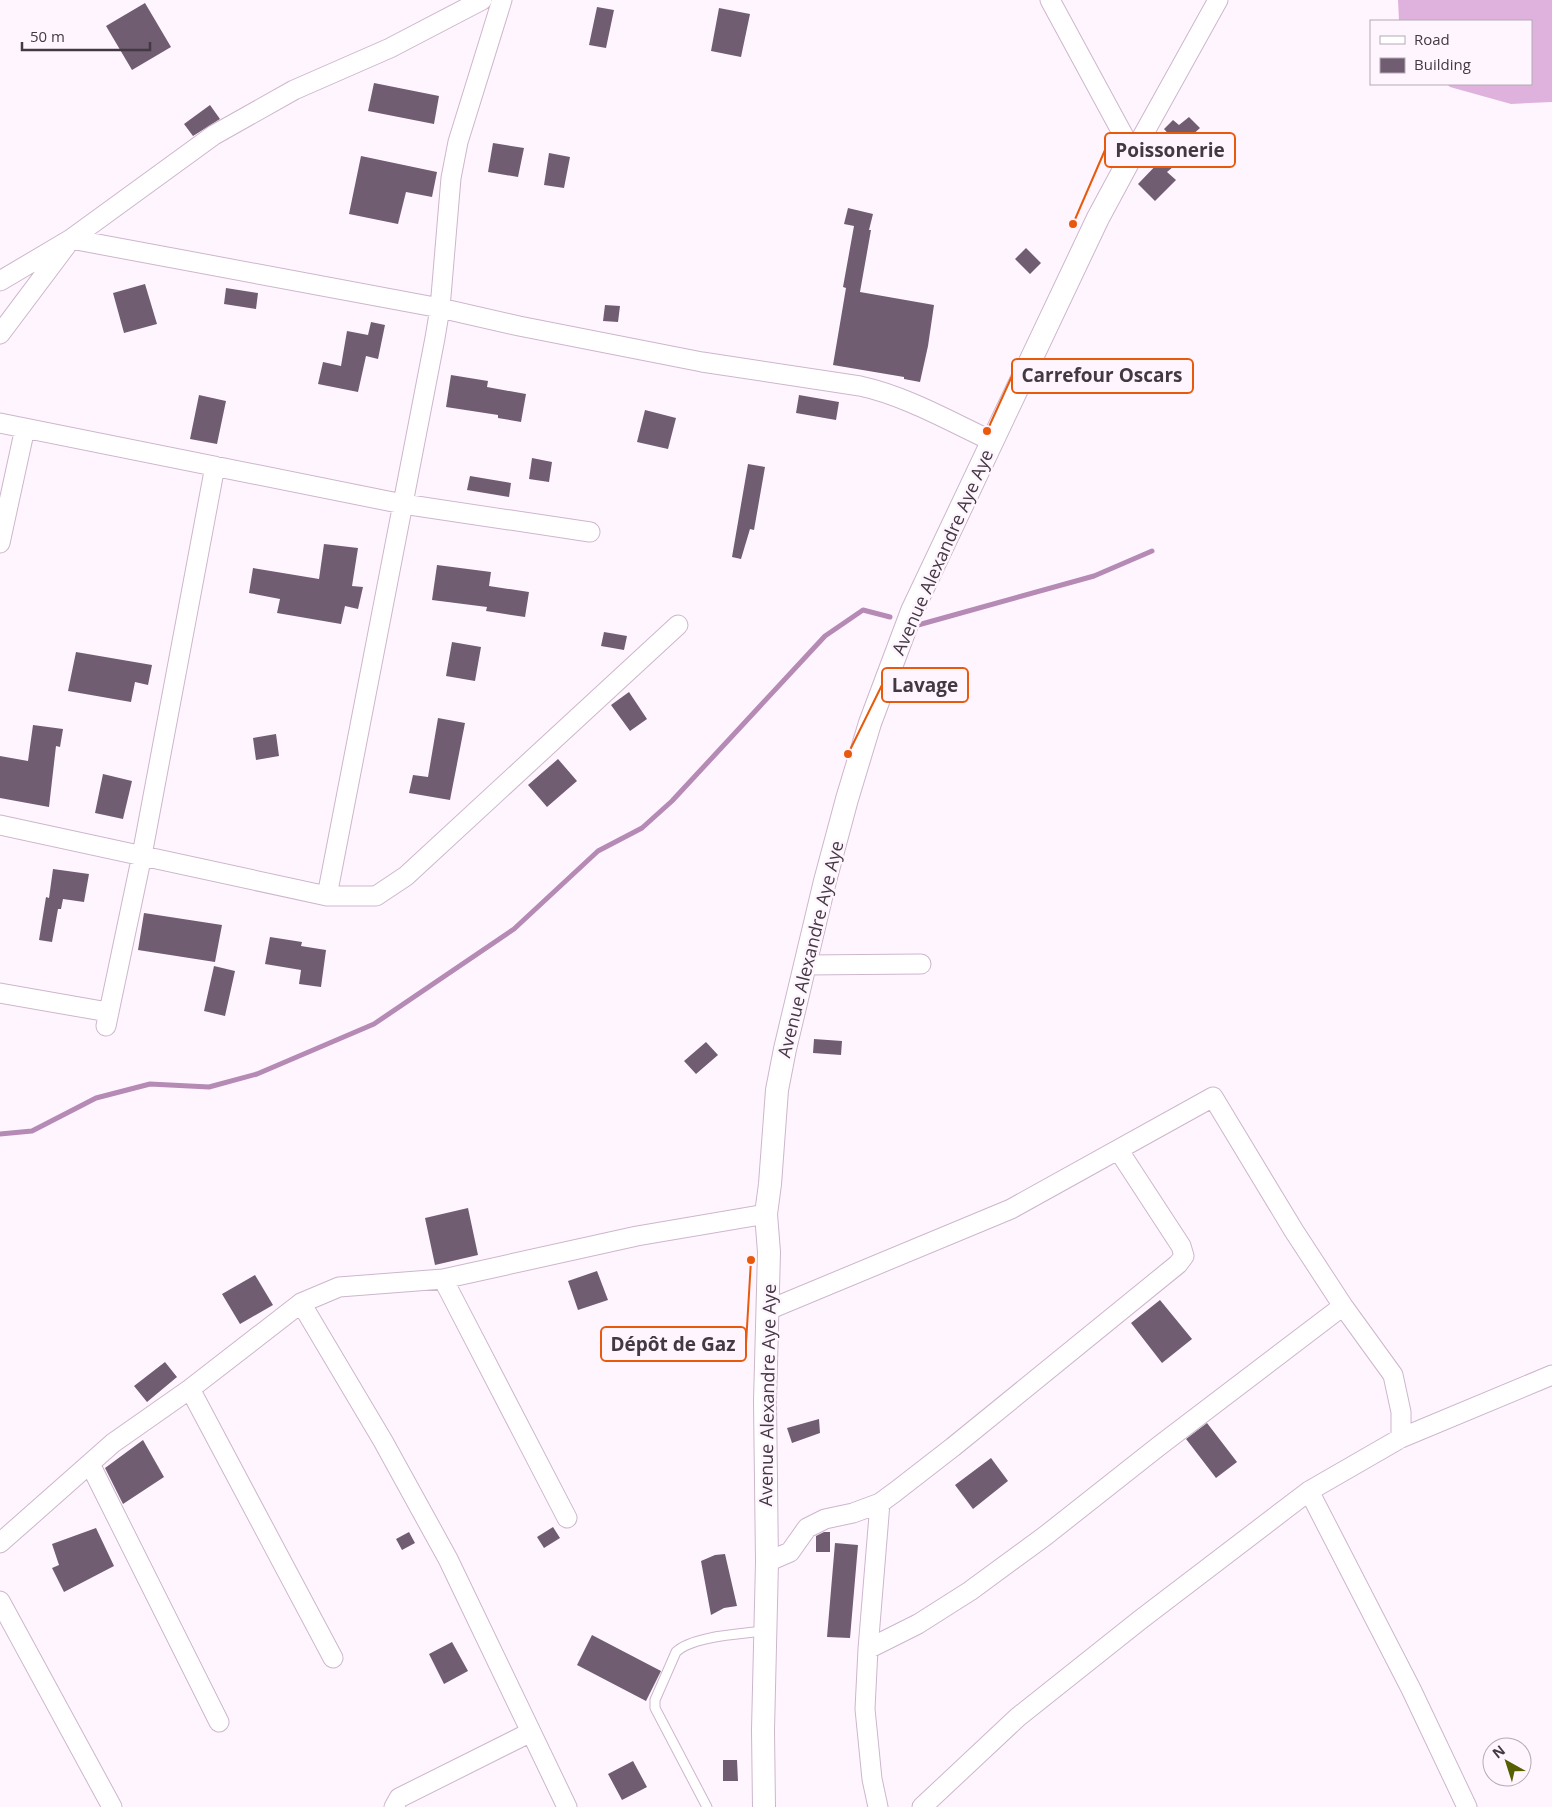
<svg xmlns="http://www.w3.org/2000/svg" width="1552" height="1807" viewBox="0 0 1552 1807" font-family="'Open Sans',sans-serif">
<style>
.forest{fill:#dfb2de}
.lines{fill:none;stroke-linecap:round;stroke-linejoin:round}
.stream{stroke:#b58ab5;stroke-width:5}
.building{fill:#715d71}
.service-casing{stroke:#cdb6cc;stroke-width:11}
.minor-casing{stroke:#cdb6cc;stroke-width:21}
.tertiary-casing{stroke:#cdb6cc;stroke-width:24}
.service{stroke:#fff;stroke-width:9}
.minor{stroke:#fff;stroke-width:19}
.tertiary{stroke:#fff;stroke-width:22}
.labels{text-anchor:middle;dominant-baseline:central;stroke-width:5;stroke-linejoin:round;paint-order:stroke}
.street-label{font-size:18px;fill:#433943;stroke:#fff5ff}
.leader{fill:none;stroke:#e8590c;stroke-width:2}
.callout-dot{fill:#e8590c;stroke:#fff5ff;stroke-width:2}
.callout{fill:#fff5ff;stroke:#e8590c;stroke-width:2}
.callout-label{font-size:19px;text-anchor:middle;font-weight:bold;fill:#433943}
</style>
<rect width="100%" height="100%" fill="#fff5ff"/>
<path class="forest" d="M1398 0H1552V102L1511 104 1450 87 1447 84H1531V21H1399Z"/>
<g class="lines">
<path class="stream" d="M918 625 1094 576 1152 551
M0 1134 32 1131 96 1098 150 1084 209 1087 257 1074 374 1024 514 929 598 851 642 828 672 801 825 636 863 610 890 617"/>
</g>
<path class="building" d="M145 3 171 47 132 70 106 26Z
M597 7 614 10 606 48 589 45Z
M719 8 750 14 741 57 711 51Z
M374 83 439 96 434 124 368 111Z
M210 105 220 119 193 136 184 124Z
M1189 117 1200 128 1189 138 1197 147 1167 172 1176 180 1155 201 1138 184 1162 159 1159 155 1175 141 1164 129 1173 120 1179 125Z
M493 143 524 148 518 177 488 172Z
M549 153 570 157 564 188 544 185Z
M361 156 437 172 432 197 406 192 398 224 349 214Z
M848 208 873 214 869 230H871L860 292 934 305 928 346 920 382 904 379V377L833 365 846 288 843 287 854 226 844 224Z
M1026 248 1041 263 1030 274 1015 259Z
M145 284 157 324 124 333 113 293Z
M226 288 258 293 256 309 224 304Z
M605 305 620 306 618 322 603 321Z
M371 322 385 325 378 359 366 356 358 392 318 384 323 362 341 366 347 331 368 335Z
M451 375 488 381 487 387 526 394 521 422 498 418V415L446 407Z
M199 395 226 401 217 444 190 439Z
M799 395 839 402 836 420 796 413Z
M645 410 676 418 668 449 637 442Z
M532 458 552 462 549 482 529 479Z
M748 464 765 467 754 530 750 529 741 559 732 557Z
M470 476 511 483 509 497 467 490Z
M324 544 358 548 352 586 363 587 358 609 345 606 341 624 277 613 280 599 249 593 253 568 319 579Z
M437 565 491 572 489 586 529 592 525 617 486 611 487 607 432 600Z
M604 632 627 636 624 650 601 646Z
M452 642 481 647 475 681 446 676Z
M76 652 152 665 148 685 135 682 131 702 68 691Z
M629 692 647 719 630 731 611 705Z
M438 718 465 723 450 800 409 793 413 775 428 777Z
M33 725 63 729 60 747 56 746 49 807 0 798V756L28 761Z
M276 734 279 756 256 760 253 738Z
M558 759 577 781 547 807 528 785Z
M103 774 132 781 123 819 95 813Z
M53 869 89 874 84 902 63 899 61 909H58L52 942 39 940 46 897 49 898Z
M144 913 222 925 215 962 138 950Z
M270 937 302 942 301 946 326 950 321 987 299 984 301 970 265 964Z
M214 966 235 971 225 1016 204 1011Z
M814 1039 842 1041 841 1055 813 1053Z
M706 1042 718 1055 696 1074 684 1061Z
M468 1208 478 1255 435 1265 425 1218Z
M597 1271 608 1300 578 1310 568 1281Z
M255 1275 273 1305 240 1324 222 1294Z
M1160 1300 1192 1339 1162 1363 1131 1323Z
M165 1362 177 1377 147 1402 134 1386Z
M819 1419 820 1433 792 1443 787 1428Z
M1207 1423 1237 1462 1216 1478 1186 1439Z
M143 1440 164 1477 123 1504 105 1468Z
M991 1458 1008 1481 973 1509 955 1485Z
M553 1527 560 1538 544 1548 537 1537Z
M96 1528 114 1566 64 1592 52 1568 59 1565 52 1544Z
M409 1532 415 1543 402 1550 396 1539Z
M824 1532H830V1552H816V1536Z
M835 1543 858 1545 850 1638 827 1637Z
M725 1554 737 1606 724 1608 711 1615 701 1561 715 1555Z
M592 1635 661 1671 646 1701 577 1665Z
M452 1642 468 1671 444 1684 429 1654Z
M723 1760H737L738 1781H723Z
M633 1761 647 1787 622 1800 608 1774Z"/>
<g class="lines">
<g class="service-casing">
<path id="service" d="M707 1807 655 1708V1700L676 1652C692 1636 741 1634 764 1631"/>
</g>
<g class="minor-casing">
<path id="minor" d="M1050 0 1133 153
M1133 153 1218 0
M71 239 440 308 519 326 702 362 860 386C906 396 949 421 992 441
M0 281 71 239 214 135 294 90 390 48 482 0
M0 334 66 246
M0 423 403 504 590 532
M0 543 25 428
M0 825 327 896H376L406 876 678 625
M327 896 435 338 440 308 451 178 458 142 502 0
M805 965 921 964
M0 993 108 1012
M106 1026 142 855 215 466
M443 1279 567 1518
M301 1303 383 1441 448 1559 567 1807
M768 1310 1011 1209 1213 1097 1294 1231 1343 1306
M190 1389 333 1658
M90 1464 219 1722
M1309 1491 1411 1689 1467 1807
M0 1543 113 1443 190 1389 301 1303 339 1287 443 1279 637 1236 766 1214
M767 1562 790 1552 807 1528 825 1519 853 1513 880 1503 895 1492 953 1447 1178 1264 1184 1256 1181 1246 1119 1151
M0 1601 112 1807
M868 1649 918 1624 970 1591 1045 1536 1159 1446 1343 1306 1393 1375 1401 1412V1438
M394 1807 399 1798 531 1732
M878 1807 872 1779 865 1709 868 1649 880 1503
M922 1807 1018 1717 1140 1620 1309 1491 1401 1438 1552 1375"/>
</g>
<g class="tertiary-casing">
<path id="tertiary" d="M764 1807 763 1730 767 1562 765 1401 769 1252 766 1214 770 1184 777 1090 785 1049 825 881 847 799 870 723 912 611 1098 218 1133 153"/>
</g>
<use href="#service" class="service"/>
<use href="#minor" class="minor"/>
<use href="#tertiary" class="tertiary"/>
</g>
<g class="labels">
<g class="street-label">
<text transform="translate(942 552) rotate(-66)">Avenue Alexandre Aye Aye</text>
<text transform="translate(810 949) rotate(-76)">Avenue Alexandre Aye Aye</text>
<text transform="translate(767 1395) rotate(-89)">Avenue Alexandre Aye Aye</text>
</g>
</g>
<path class="leader" d="M1073 224L1105 150M987 431L1012 376M848 754L882 685M751 1260L746 1344"/>
<g class="callout-dot">
<circle cx="1073" cy="224" r="5"/>
<circle cx="987" cy="431" r="5"/>
<circle cx="848" cy="754" r="5"/>
<circle cx="751" cy="1260" r="5"/>
</g>
<g class="callout">
<rect x="1105" y="133" width="130" height="34" rx="5"/>
<rect x="1012" y="359" width="181" height="34" rx="5"/>
<rect x="882" y="668" width="86" height="34" rx="5"/>
<rect x="601" y="1327" width="145" height="34" rx="5"/>
</g>
<g class="callout-label">
<text x="1170" y="157">Poissonerie</text>
<text x="1102" y="382">Carrefour Oscars</text>
<text x="925" y="692">Lavage</text>
<text x="673" y="1351">Dépôt de Gaz</text>
</g>
<rect x="1370" y="20" width="162" height="65" fill="#fff5ff" stroke="#b4aab4"/>
<rect x="1380" y="36" width="25" height="8" fill="#ffffff" stroke="#b4aab4"/>
<text x="1414" y="45" font-size="15" fill="#433943">Road</text>
<rect x="1380" y="58" width="25" height="15" fill="#715d71" stroke="#b4aab4"/>
<text x="1414" y="70" font-size="15" fill="#433943">Building</text>
<g transform="translate(1507 1762) rotate(321)"><circle r="24" fill="#fff5ff" stroke="#b4aab4"/>
<path d="M0-4L9 19L0 12L-9 19Z" fill="#566000"/>
<text y="-8" font-size="14" font-weight="bold" text-anchor="middle" fill="#433943">N</text>
</g>
<path d="M22 42v8h128v-8" fill="none" stroke="#433943" stroke-width="2.5"/>
<text x="30" y="42" font-size="15" fill="#433943" stroke="#fff5ff" stroke-width="4" paint-order="stroke">50 m</text>
</svg>
